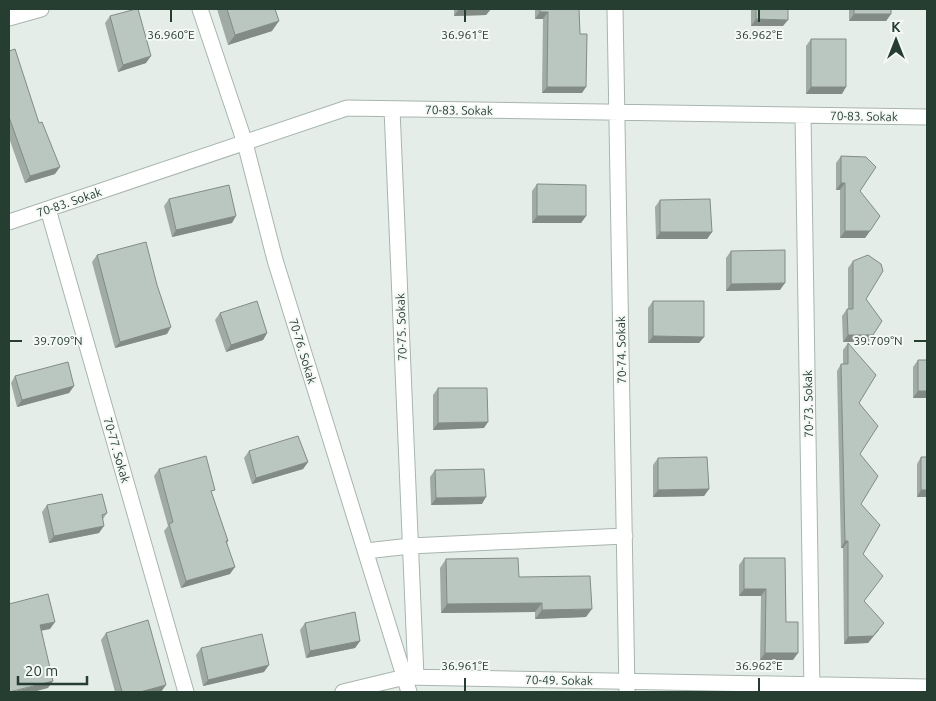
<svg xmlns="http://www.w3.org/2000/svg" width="936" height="701" viewBox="0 0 936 701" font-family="Ubuntu,sans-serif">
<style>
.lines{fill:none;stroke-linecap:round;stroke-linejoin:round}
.minor-casing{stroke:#a8b5ae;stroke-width:17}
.minor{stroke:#fff;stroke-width:15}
.wall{fill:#a0aba5}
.shaded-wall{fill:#828b86}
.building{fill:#bac7c0;stroke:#828b86}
.ticks{fill:none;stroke:#263d32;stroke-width:2}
.labels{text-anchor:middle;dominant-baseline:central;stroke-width:4;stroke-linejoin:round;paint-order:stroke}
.street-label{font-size:12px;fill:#263d32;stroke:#f5f9f6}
.ticks-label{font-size:12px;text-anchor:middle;fill:#263d32;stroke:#f5f9f6;stroke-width:4;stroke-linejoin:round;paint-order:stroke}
</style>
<rect width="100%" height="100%" fill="#e5ede8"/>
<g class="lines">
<g class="minor-casing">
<path id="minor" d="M200 9 245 143 275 260 409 692
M615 9 627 692
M9 18 41 9
M392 109 416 677
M803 115 812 692
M48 209 186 692
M9 222 347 108 927 117
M366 551 410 546 625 536
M343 692 405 677 927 687"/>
</g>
<use href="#minor" class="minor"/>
</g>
<path class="wall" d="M217 9H275L272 31 228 45Z
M454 9H491L486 15 454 16Z
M535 9H579L582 93H542L543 19H535Z
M751 9H788L783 26H751Z
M849 9H891V14L886 21H849Z
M110 16 146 63 118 72 105 23Z
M811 39 842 94H806V46Z
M9 51 39 123 55 174 25 183 9 138Z
M841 156 860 191 870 231 865 238H840V190H836V163Z
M537 184 586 216 581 223H532V191Z
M169 199 232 223 172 237 164 206Z
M660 200 712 232 707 239H656L655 207Z
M731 251 780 290 726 291V258Z
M97 255 167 334 115 348 92 262Z
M853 261 866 299 868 342H843L842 316 847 309H848V268Z
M653 301 704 337 699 343H648V308Z
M220 313 267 333 263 340 226 352 215 320Z
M848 343 859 403 861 504 863 554 864 601 879 630 868 643 844 644 843 548H841L837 371 841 364H843V350Z
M918 360H927V398H913V367Z
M15 376 74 386 69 393 17 407 11 383Z
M438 388 484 428 433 430V395Z
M249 451 308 462 303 469 252 484 244 458Z
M921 457 927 497H917V464Z
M658 458 709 489 704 496 653 497V465Z
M159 469 212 495 228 541 227 543 230 574 181 588 164 531 168 526 154 476Z
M435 470 482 504 431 505 430 477Z
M47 505 107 513 103 519 99 533 49 543 42 512Z
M744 558H785L786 622 793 660H760L761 596H739V565Z
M446 559 519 577 586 617 535 619V612L441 613 440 568Z
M305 623 360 641 355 648 306 658 300 630Z
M106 633 161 692H115L101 640Z
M201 648 264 672 203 686 196 655Z"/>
<path class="shaded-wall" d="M459 9H491L486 15 454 16Z
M540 12H548L543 19H535Z
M854 14H891L886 21H849Z
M756 19 788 20 783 26H751Z
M279 21 272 31 228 45 235 35Z
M151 56 146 63 118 72 123 65Z
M547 87H586L582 93H542Z
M811 87H846L842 94H806Z
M60 167 55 174 25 183 30 176Z
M841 183H845L840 190H836Z
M236 216 232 223 172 237 176 230Z
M537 216H586L581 223H532Z
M845 231H870L865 238H840Z
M660 232H712L707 239H656Z
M785 283 780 290 726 291 731 284Z
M171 327 167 334 115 348 120 342Z
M267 333 263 340 226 352 231 345Z
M848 335H873L868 342H843Z
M653 336 704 337 699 343H648Z
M74 386 69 393 17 407 22 400Z
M918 391H927V398H913Z
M488 422 484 428 433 430 438 423Z
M308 462 303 469 252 484 256 478Z
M709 489 704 496 653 497 658 490Z
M921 490H927V497H917Z
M486 497 482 504 431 505 436 498Z
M104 526 99 533 49 543 54 536Z
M845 541H848L843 548H841Z
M235 567 230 574 181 588 186 581Z
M744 589H766L761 596H739Z
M542 603 535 612 441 613 447 604Z
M592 609 586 617 535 619 542 610Z
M55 622 50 629 35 632 40 625Z
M884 623 868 643 844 644 848 637Z
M360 641 355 648 306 658 310 651Z
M765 653H798L793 660H760Z
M269 665 264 672 203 686 208 680Z
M53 681 48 688 33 692H11Z
M166 685 161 692H140Z"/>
<path class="building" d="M136 9H138L151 56 123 65 110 16Z
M227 9H275L279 21 235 35Z
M540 9H579L580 34H587L586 87H547L548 12H540Z
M756 9H788V20L756 19Z
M854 9H891V14H854Z
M811 39H846V87H811Z
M15 49 39 123 42 122 60 167 30 176 9 117V51Z
M841 156 866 157 876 167 860 191 880 216 870 231H845V183H841Z
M537 184 586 185V216H537Z
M229 185 236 216 176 230 169 199Z
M710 199 712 232H660V200Z
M146 242 157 285 171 327 120 342 97 255Z
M785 250V283L731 284V251Z
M868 255 881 264 883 271 866 299 882 321 873 335H848L847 309H853V261Z
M257 301 267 333 231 345 220 313Z
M653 301H704V337L653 336Z
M848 343 876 375 859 403 878 426 860 454 878 476 861 504 880 525 863 554 883 576 864 601 884 623 873 636 848 637V541H845L841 364H848Z
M918 360H927V391H918Z
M68 362 74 386 22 400 15 376Z
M438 388H487L488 422 438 423Z
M298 436 308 462 256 478 249 451Z
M206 456 215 490 211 491 228 541H226L235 567 186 581 169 524 173 522 159 469Z
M707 457 709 489 658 490V458Z
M921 457H927V490H921Z
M484 469 486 497 436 498 435 470Z
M102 494 107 513 102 515 104 526 54 536 47 505Z
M518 558 519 577 590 576 592 609 542 610V603L447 604 446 559Z
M744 558H785L786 622H798V653H765L766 589H744Z
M48 594 55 622 40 625 53 681 9 692V604Z
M355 612 360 641 310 651 305 623Z
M148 620 166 685 140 692H122L106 633Z
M262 634 269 665 208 680 201 648Z"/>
<path class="ticks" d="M171 10V22M465 10V22M759 10V22M10 341H22M914 341H926M465 678V691M759 678V691"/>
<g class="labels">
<g class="street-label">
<text transform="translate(459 110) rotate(1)">70-83. Sokak</text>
<text transform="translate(864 116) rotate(1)">70-83. Sokak</text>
<text transform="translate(69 202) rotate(-19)">70-83. Sokak</text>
<text transform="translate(401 327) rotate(-92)">70-75. Sokak</text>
<text transform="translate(621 350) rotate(-91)">70-74. Sokak</text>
<text transform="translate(303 351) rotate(73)">70-76. Sokak</text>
<text transform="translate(808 404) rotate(-91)">70-73. Sokak</text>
<text transform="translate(117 450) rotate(74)">70-77. Sokak</text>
<text transform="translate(559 680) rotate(1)">70-49. Sokak</text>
</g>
</g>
<g class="ticks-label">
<text x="171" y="39">36.960°E</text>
<text x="465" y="39">36.961°E</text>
<text x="759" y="39">36.962°E</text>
<text x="58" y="345">39.709°N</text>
<text x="878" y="345">39.709°N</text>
<text x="465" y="670">36.961°E</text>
<text x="759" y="670">36.962°E</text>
</g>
<rect width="936" height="701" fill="none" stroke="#263d32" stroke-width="20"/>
<g transform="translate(896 40)" stroke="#f5f9f6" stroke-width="4" paint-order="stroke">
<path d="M0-4L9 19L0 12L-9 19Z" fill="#263d32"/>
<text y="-8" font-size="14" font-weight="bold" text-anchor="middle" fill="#263d32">K</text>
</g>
<path d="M18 676v8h69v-8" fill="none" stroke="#263d32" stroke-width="2.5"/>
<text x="25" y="676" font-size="15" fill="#263d32" stroke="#f5f9f6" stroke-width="4" paint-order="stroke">20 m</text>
</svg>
